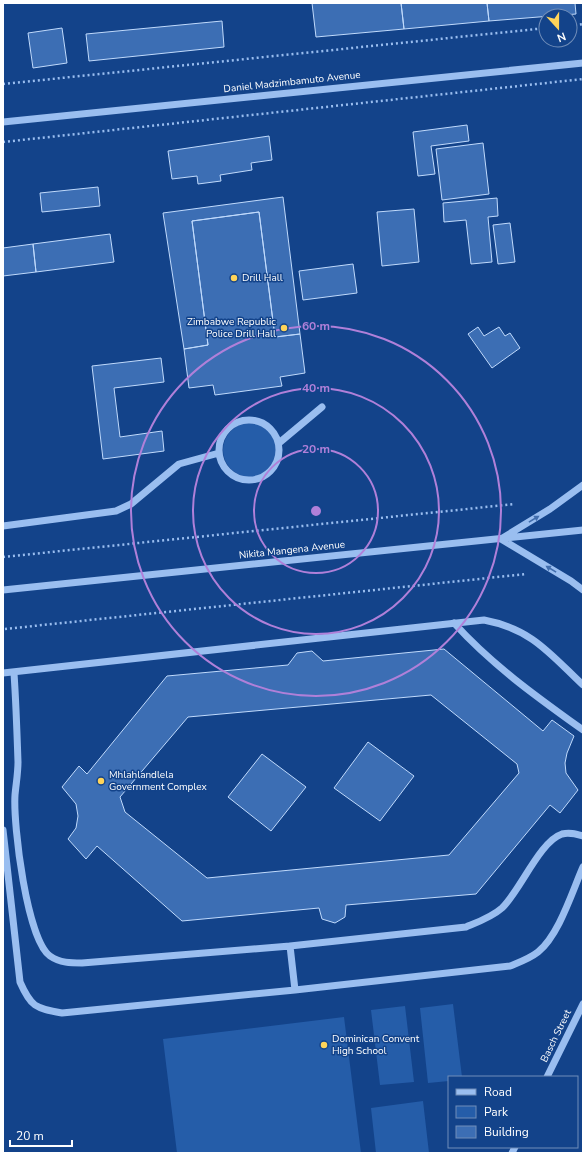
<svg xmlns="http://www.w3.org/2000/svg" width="586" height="1156" viewBox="0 0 586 1156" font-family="'Nunito Sans',sans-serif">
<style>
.green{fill:#255da9}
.building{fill:#3c6eb4;stroke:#c0dafc;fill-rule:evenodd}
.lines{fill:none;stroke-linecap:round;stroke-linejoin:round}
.path{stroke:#9abef0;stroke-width:2.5;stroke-dasharray:2 3;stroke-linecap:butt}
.minor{stroke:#9abef0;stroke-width:7}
.oneway{fill:#426eae}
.ring{fill:none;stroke:#b080d9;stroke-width:2}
.poi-dot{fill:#ffd459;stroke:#13438a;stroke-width:1.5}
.labels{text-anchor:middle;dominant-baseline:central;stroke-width:3;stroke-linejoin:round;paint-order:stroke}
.street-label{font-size:10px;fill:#fff;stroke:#13438a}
.poi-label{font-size:10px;fill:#fff;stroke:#13438a;text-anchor:start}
.centre{fill:#b080d9;stroke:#13438a;stroke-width:2}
.ring-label{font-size:12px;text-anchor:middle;font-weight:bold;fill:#b080d9;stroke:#13438a;stroke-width:3;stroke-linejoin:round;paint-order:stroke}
</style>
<rect width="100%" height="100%" fill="#13438a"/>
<path class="green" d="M223 450a27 27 0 1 1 54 0a27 27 0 1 1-54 0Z
M453 1004 462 1077H449V1081L428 1083 420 1008Z
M405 1006 414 1082 380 1085 371 1010Z
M344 1017 361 1153H177L163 1039Z
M423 1101 429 1153H376L371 1108Z"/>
<path class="building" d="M312 3H401L404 29 316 37Z
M401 3H487L489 21 404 29Z
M487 3H575L576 14 489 21Z
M222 21 224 47 89 61 86 34Z
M62 28 67 63 33 68 28 33Z
M467 125 469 141 431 146 435 174 418 176 413 132Z
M269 136 272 160 251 163 252 170 220 175 221 181 198 184 197 176 172 179 168 151Z
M483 143 489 194 442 200 436 149Z
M98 187 100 206 42 212 40 193Z
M283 197 300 334 275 337 259 212 192 221 208 345 184 349 163 213Z
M497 198 498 216 488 217 492 262 471 264 466 220 444 222 443 203Z
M414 209 419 262 382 266 377 212Z
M259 212 275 337 300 334 305 373 280 377 282 386 215 395 213 385 189 388 184 349 208 345 192 221Z
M510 223 515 262 498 264 493 225Z
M110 234 114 262 36 272 33 244Z
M33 244 36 272 3 276V248Z
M353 264 357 293 303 300 299 271Z
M478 327 484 336 499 327 505 336 510 333 520 348 492 368 468 334Z
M161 358 164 382 114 388 120 437 162 431 164 451 103 459 92 366Z
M444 649 543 731 552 720 574 736 567 753 565 763 566 773 578 790 560 813 550 805 476 894 346 905 345 917 335 923 322 919 319 908 182 921 97 846 86 859 68 839 76 828 78 816 76 804 62 787 79 766 87 774 167 676 288 665 297 653 312 651 323 661ZM431 695 517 764 519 773 449 855 207 878 125 812 120 797 188 717Z
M368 742 414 776 380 821 334 788Z
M262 754 306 787 271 831 228 797Z"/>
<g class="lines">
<path class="path" d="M570 26 583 24
M3 84 546 28
M3 142 583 79
M3 557 515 504
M5 629 526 574"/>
<path class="minor" d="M3 122 583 63
M219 450a30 30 0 1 1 60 0a30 30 0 1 1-60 0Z
M279 443 322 407
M583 485 550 509 501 539 571 581 583 590
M3 526 116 511 131 504 179 464 219 453
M3 590 583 530
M454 623C492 665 537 697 583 730
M3 673 484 620C532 629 550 654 583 685
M14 673C16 703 17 732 18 762 18 773 16 784 15 795 13 825 27 940 50 956 60 963 71 963 82 963L290 946 295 990
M3 830 20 982C31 1007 35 1008 62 1013L295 990 510 966C520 962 529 959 538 952 559 935 572 892 583 867
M290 946 466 927C478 922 492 917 502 908 520 891 540 841 562 834 570 832 576 834 583 836
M547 1077 583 1004
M512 1153 515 1147"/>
</g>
<defs><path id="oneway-solid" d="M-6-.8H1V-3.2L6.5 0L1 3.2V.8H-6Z"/></defs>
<g class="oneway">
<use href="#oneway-solid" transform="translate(534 519) rotate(-31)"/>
<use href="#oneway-solid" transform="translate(551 569) rotate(-149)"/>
</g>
<g class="ring">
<circle cx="316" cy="511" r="62"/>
<circle cx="316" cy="511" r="123"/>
<circle cx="316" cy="511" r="185"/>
</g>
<g class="poi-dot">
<circle cx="234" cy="278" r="4"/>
<circle cx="284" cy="328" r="4"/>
<circle cx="101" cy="781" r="4"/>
<circle cx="324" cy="1045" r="4"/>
</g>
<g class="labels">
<g class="street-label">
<text transform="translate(292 82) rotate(-6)">Daniel Madzimbamuto Avenue</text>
<text transform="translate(292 550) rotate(-6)">Nikita Mangena Avenue</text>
<text transform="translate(556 1036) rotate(-64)">Basch Street</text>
</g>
<g class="poi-label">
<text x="242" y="278">Drill Hall</text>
<text x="276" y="322" text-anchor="end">Zimbabwe Republic<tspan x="276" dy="12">Police Drill Hall</tspan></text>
<text x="109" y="775">Mhlahlandlela<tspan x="109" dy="12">Government Complex</tspan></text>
<text x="332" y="1039">Dominican Convent<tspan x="332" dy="12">High School</tspan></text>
</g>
</g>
<circle cx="316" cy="511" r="6" class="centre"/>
<g class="ring-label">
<text x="316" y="330">60 m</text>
<text x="316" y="392">40 m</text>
<text x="316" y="453">20 m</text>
</g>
<rect width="586" height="1156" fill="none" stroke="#ffffff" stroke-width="8"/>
<rect x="448" y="1076" width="130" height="72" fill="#13438a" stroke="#718eb9"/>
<rect x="456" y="1089" width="20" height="6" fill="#9abef0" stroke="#718eb9"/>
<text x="484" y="1096" font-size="12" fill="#ffffff">Road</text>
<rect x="456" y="1106" width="20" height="12" fill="#255da9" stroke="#718eb9"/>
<text x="484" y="1116" font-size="12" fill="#ffffff">Park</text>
<rect x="456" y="1126" width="20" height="12" fill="#3c6eb4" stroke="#718eb9"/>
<text x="484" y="1136" font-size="12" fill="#ffffff">Building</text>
<g transform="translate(558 28) rotate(159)"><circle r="19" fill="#13438a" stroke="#718eb9"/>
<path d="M0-3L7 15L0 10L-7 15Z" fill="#ffd459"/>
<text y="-6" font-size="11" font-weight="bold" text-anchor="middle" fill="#ffffff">N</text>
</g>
<path d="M10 1140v6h62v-6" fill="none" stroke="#ffffff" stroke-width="2"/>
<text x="16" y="1140" font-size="12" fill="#ffffff" stroke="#13438a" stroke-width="3" paint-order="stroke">20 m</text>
</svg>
